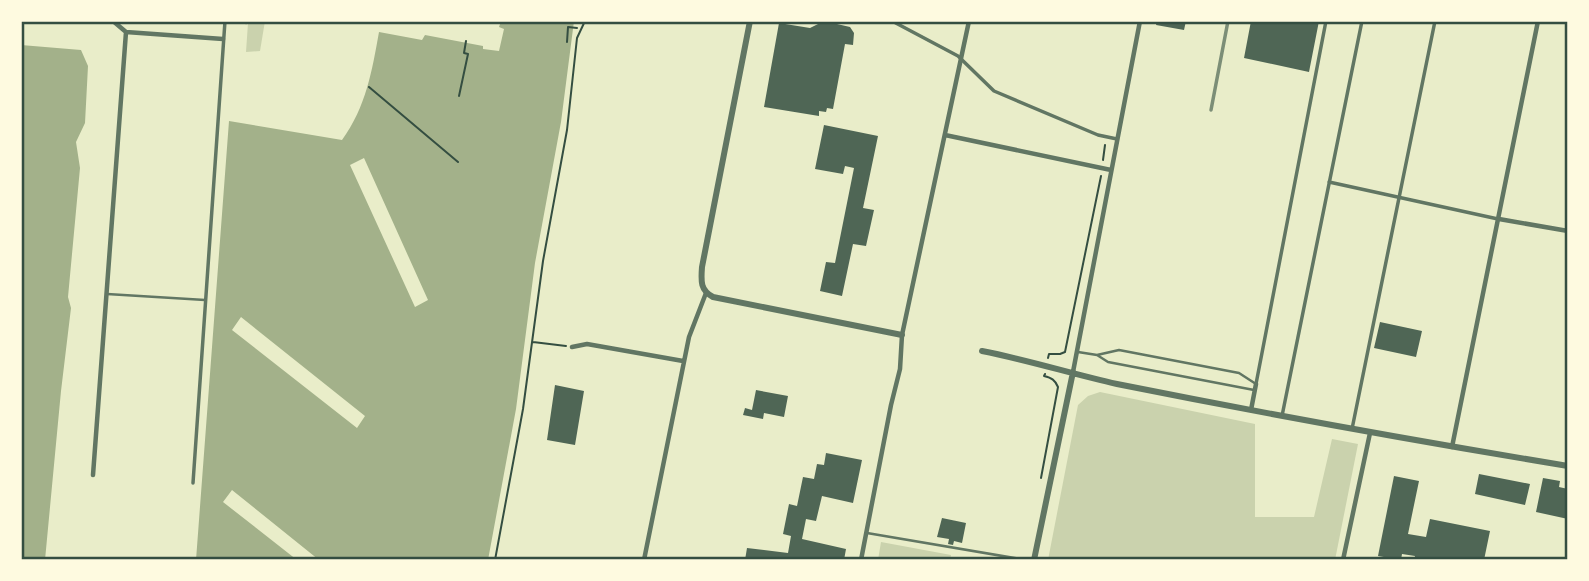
<svg xmlns="http://www.w3.org/2000/svg" width="1589" height="581" viewBox="0 0 1589 581" font-family="Quicksand,sans-serif">
<style>
.green{fill:#cad2ad}
.water{fill:#a3b18a;fill-rule:evenodd}
.building{fill:#4f6655}
.lines{fill:none;stroke-linecap:round;stroke-linejoin:round}
.path{stroke:#344e41;stroke-width:2}
.service{stroke:#617663;stroke-width:2.5}
.pedestrian{stroke:#617663;stroke-width:3.5}
.minor{stroke:#617663;stroke-width:4.5}
.tertiary{stroke:#617663;stroke-width:6}
.rail{stroke:#7c8e77;stroke-width:3.5}
.neatline{fill:none;stroke:#344e41;stroke-width:2.5}
</style>
<rect width="100%" height="100%" fill="#e9edc9"/>
<path class="green" d="M243 21H265L260 51 246 52 248 23 246 25Z
M1100 392 1255 424V517H1314L1332 439 1358 444 1335 560H1048L1078 405 1088 396Z
M881 542 951 555 950 560H878Z"/>
<path class="water" d="M501 21H574L561 122 535 263 516 409 488 560H319L232 490 223 502 297 560H196L229 121 342 140C366 107 372 71 379 32L422 40 425 35 483 46V49L499 51 504 29 499 27ZM364 158 428 300 415 307 350 165ZM241 317 365 416 357 428 232 330Z
M21 45 81 50 88 66 85 123 76 142 80 168 68 297 71 308 61 391 45 560H21Z"/>
<path class="building" d="M824 21 850 27 854 33 853 45 845 44 833 109 827 108 826 112 819 111V116L764 107 779 23 810 28Z
M1157 21H1186L1184 30 1156 25Z
M1251 21H1319L1309 72 1244 58Z
M824 125 878 136 863 208 874 210 866 246 853 244 842 296 820 291 826 262 835 263 854 168 845 166 843 174 815 169Z
M1380 322 1422 331 1416 357 1374 348Z
M555 385 584 391 575 445 547 440Z
M756 390 788 396 784 417 764 413 763 419 743 415 745 408 752 410Z
M826 453 862 460 853 503 822 496 816 521 806 519 802 539 846 549 844 560H745L747 548 788 553 791 536 783 534 789 504 797 506 803 477 814 479 817 464 824 465Z
M1479 474 1530 484 1525 505 1475 494Z
M1394 476 1419 481 1408 534 1426 537 1430 519 1490 531 1484 560H1414L1415 556 1402 554 1401 560 1378 556Z
M1543 478 1560 481 1559 487 1568 489V519L1536 512Z
M942 518 966 523 962 543 954 541 953 545 948 544 949 539 937 537Z"/>
<g class="lines">
<path class="path" d="M567 42 568 27 577 28
M369 87 458 162
M459 96 468 54 464 53 466 41
M1103 160 1105 145
M533 342 566 346
M1048 358 1049 354H1060L1065 352 1101 176
M1041 478 1058 387C1055 380 1052 378 1044 376L1045 374
M495 560 523 409 543 261 567 130 577 38 585 21"/>
<path class="service" d="M107 294 205 300
M1078 352 1097 355 1119 350 1239 373 1256 384
M1097 355 1108 362 1254 390
M867 533 1026 560"/>
<path class="pedestrian" d="M892 21 958 56 994 91 1098 135 1117 139
M1329 182 1498 219
M1256 384 1326 21
M1282 416 1362 21
M1352 429 1435 21
M193 483 225 21"/>
<path class="minor" d="M113 21 126 32 223 39
M945 135 1111 170
M1499 219 1568 231
M572 347 587 344 683 361
M1073 372 1140 21
M1251 410 1256 384
M1452 447 1538 21
M93 475 126 32
M644 560 689 337 706 293
M861 560 891 405 900 369 902 335 969 21
M1026 560H1028
M1343 560 1370 433"/>
<path class="tertiary" d="M750 21 702 267C701 281 700 290 713 297L902 335
M982 351C1028 360 1072 374 1117 384 1267 414 1417 441 1568 466
M1034 560 1073 372"/>
<path class="rail" d="M1211 110 1228 21"/>
</g>
<rect width="1589" height="581" fill="none" stroke="#fefae0" stroke-width="46"/>
<rect x="23" y="23" width="1543" height="535" class="neatline"/>
</svg>
